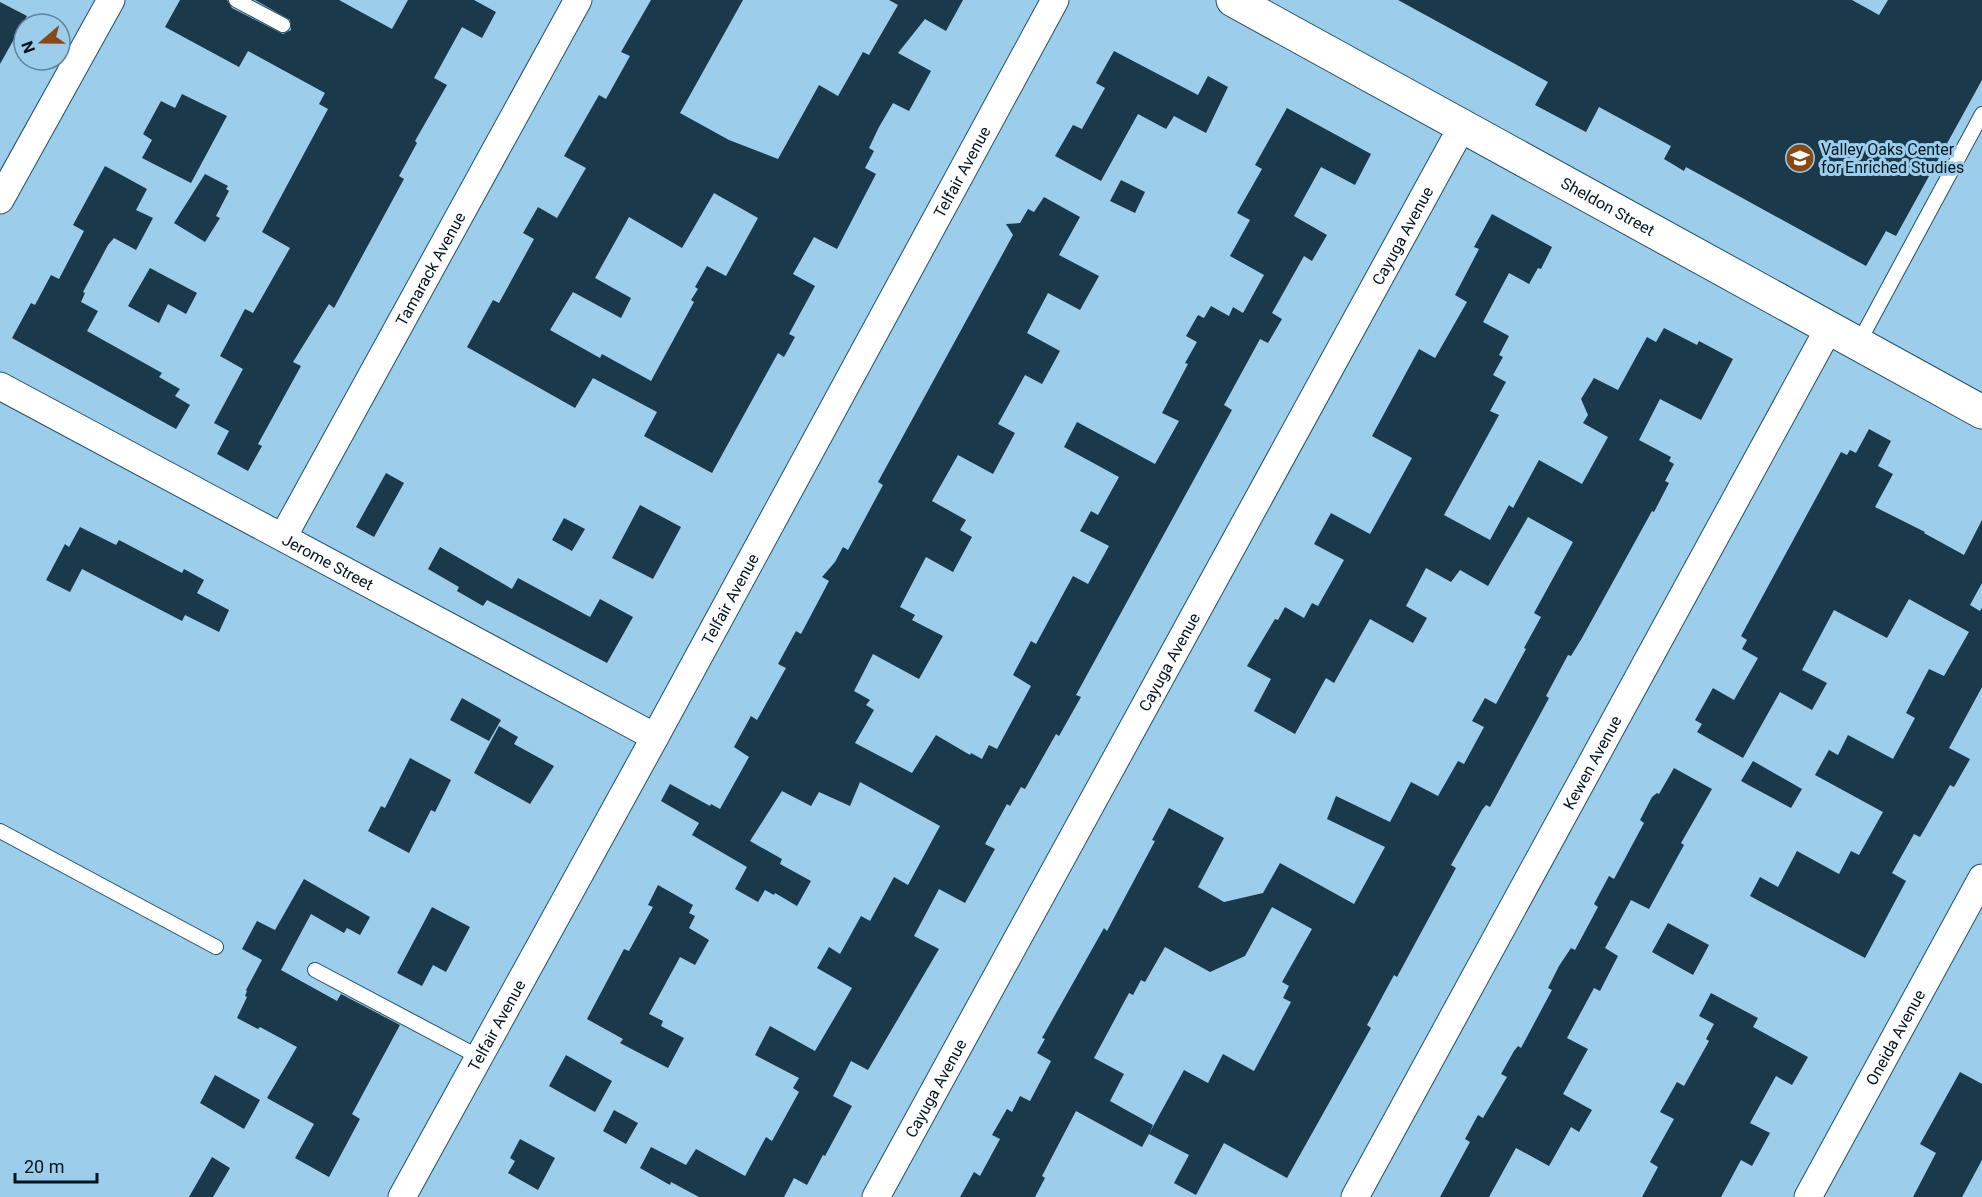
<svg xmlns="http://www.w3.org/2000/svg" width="1982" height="1197" viewBox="0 0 1982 1197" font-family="Roboto,sans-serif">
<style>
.building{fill:#1a394b;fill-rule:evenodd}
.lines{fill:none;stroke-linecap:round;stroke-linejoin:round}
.service-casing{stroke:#205069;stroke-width:16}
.minor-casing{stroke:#205069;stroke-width:29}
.secondary-casing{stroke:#205069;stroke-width:35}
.service{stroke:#fff;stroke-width:14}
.minor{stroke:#fff;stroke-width:27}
.secondary{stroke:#fff;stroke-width:33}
.labels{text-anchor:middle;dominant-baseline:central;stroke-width:6;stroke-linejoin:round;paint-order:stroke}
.poi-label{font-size:16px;fill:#03151f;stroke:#9ccdeb;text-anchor:start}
.street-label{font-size:16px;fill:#03151f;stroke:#9ccdeb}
</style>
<rect width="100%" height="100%" fill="#9ccdeb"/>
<path class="building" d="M180 0H227L232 8 283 34 291 30 290 20 255 0H339L392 29 408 0H474L496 12 482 38 462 27 434 78 447 85 415 141 417 143 399 176 404 179 334 308 329 304 293 362 301 366 258 444 262 446 248 471 217 454 229 431 214 423 243 369 220 356 245 309 253 313 290 248 262 232 328 109 319 104 325 93 248 51 239 67 165 27Z
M651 0H743L680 113 729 140 778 159 819 85 838 96 863 52 869 55 898 5 889 0H963L946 31 925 19 898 53 931 71 909 111 893 103 879 127 869 148 874 151 865 168 876 174 837 249 814 237 793 274 815 286 789 334 795 337 784 357 778 353 712 473 644 436 657 412 593 378 575 408 467 347 493 300 499 303 534 239 523 233 538 207 557 218 586 168 564 156 599 95 606 99 630 56 621 52ZM714 193 758 218 726 276 707 266 695 287 698 289 691 300 694 302 651 381 602 354 600 358 550 330 573 292 621 318 631 298 595 278 629 217 682 248Z
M1398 0H1852L1879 15 1888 0H1982V80L1896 236 1886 231 1866 266 1686 167 1684 171 1664 159 1671 146 1599 107 1586 132 1535 105 1548 82Z
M0 2 27 16 0 64Z
M1114 51 1198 95 1208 76 1228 87 1206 133 1174 116 1166 129 1138 114 1101 181 1055 156 1073 125 1082 129 1105 88 1096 83Z
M182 94 227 116 191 183 142 158 152 140 143 134 161 101 175 108Z
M1287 108 1371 154 1355 185 1321 167 1294 216 1327 235 1312 261 1304 256 1272 313 1282 319 1268 343 1260 339 1224 405 1232 410 1076 695 1081 697 1059 736 1056 734 1025 789 1021 787 1010 806 1007 804 985 844 995 849 965 903 939 889 914 936 939 949 868 1070 851 1061 833 1096 852 1106 825 1156 823 1155 807 1185 794 1178 784 1197H699L671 1182 670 1185 640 1168 651 1147 686 1165 696 1149 745 1176 766 1137 772 1141 799 1092 793 1088 799 1078 755 1055 770 1026 815 1051 852 988 817 968 829 947 840 954 861 916 870 921 894 877 908 885 940 826 860 782 850 806 819 792 811 806 782 791 750 841 782 859 780 864 811 881 797 906 775 893 774 895 765 890 758 902 735 889 747 867 692 835 699 823 661 801 670 784 710 806 711 804 720 809 749 757 734 747 751 716 757 720 786 668 778 664 796 631 801 634 829 581 822 577 835 562 843 547 848 550 883 485 878 482 1013 235 1006 224 1020 223 1028 209 1034 212 1044 197 1080 217 1059 255 1099 276 1080 310 1048 293 1027 333 1060 351 1042 384 1025 375 998 424 1015 433 993 474 958 455 932 501 966 520 960 530 972 537 953 572 926 557 900 607 915 615 912 620 943 636 919 679 873 654 854 691 870 700 866 705 874 710 855 743 912 773 936 735 970 755 971 753 982 759 989 745 997 749 1031 686 1013 675 1031 641 1036 644 1073 576 1088 584 1109 546 1080 531 1091 511 1098 515 1119 477 1064 447 1077 422 1155 464 1179 421 1162 413 1188 364 1185 363 1197 342 1186 336 1198 315 1204 318 1211 306 1229 316 1233 307 1243 313 1264 275 1230 256 1250 220 1237 213 1262 169 1255 165Z
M105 166 147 189 136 210 153 218 136 250 114 238 108 245 83 292 85 293 81 302 98 311 87 331 162 373 159 377 180 389 175 396 190 405 176 429 12 338 31 303 35 305 51 275 59 279 84 231 73 225Z
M205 174 228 186 226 189 229 191 216 216 220 218 205 242 174 223Z
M1121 180 1145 192 1135 213 1110 201Z
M1492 214 1552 247 1541 269 1538 268 1529 284 1509 273 1483 322 1509 336 1499 355 1503 357 1493 375 1506 382 1490 411 1499 415 1444 515 1490 540 1509 505 1513 508 1539 460 1582 484 1608 437 1583 423 1588 415 1581 399 1594 378 1618 390 1647 337 1656 342 1664 328 1697 345 1699 341 1733 359 1701 420 1660 399 1639 440 1671 457 1669 461 1674 464 1665 481 1669 483 1654 512 1652 511 1582 638 1571 656 1568 655 1546 696 1549 698 1490 807 1486 805 1482 810 1451 865 1456 868 1397 977 1394 975 1367 1025 1371 1028 1287 1178 1224 1143 1196 1195 1174 1183 1189 1155 1149 1134 1142 1147 1076 1111 1042 1176 1045 1178 1035 1197H960L974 1172 980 1176 1000 1139 992 1135 1007 1109 1012 1112 1020 1096 1030 1101 1051 1061 1037 1053 1045 1039 1042 1038 1104 928 1107 931 1155 841 1152 840 1169 808 1224 838 1198 887 1224 902 1263 893 1280 863 1354 904 1385 847 1327 819 1336 796 1390 822 1411 782 1438 796 1458 761 1464 764 1484 727 1472 721 1485 698 1496 704 1526 649 1524 648 1541 617 1534 613 1573 542 1528 517 1488 586 1460 570 1451 582 1426 568 1406 606 1427 618 1413 643 1370 619 1334 683 1326 678 1295 734 1254 711 1271 679 1247 666 1263 639 1275 619 1278 620 1285 607 1304 618 1312 603 1318 606 1344 560 1314 544 1331 513 1370 534 1412 458 1372 436 1419 349 1435 358 1467 302 1455 295 1479 249 1474 247ZM1272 907 1312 929 1282 982 1289 986 1283 998 1291 1002 1254 1071 1223 1054 1208 1083 1184 1070 1150 1132 1153 1125 1110 1101 1124 1074 1094 1058 1129 993 1133 995 1141 980 1145 982 1165 947 1210 972 1245 956Z
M150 268 197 293 186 314 168 304 159 323 128 306Z
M1869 429 1891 441 1878 466 1893 474 1875 507 1925 532 1924 533 1964 555 1982 520V583L1970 605 1980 611 1982 608V687L1949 748 1970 759 1954 787 1950 785 1920 837 1914 834 1892 873 1906 881 1865 958 1750 896 1760 877 1778 887 1797 851 1839 874 1851 851 1859 855 1883 812 1815 775 1829 750 1838 755 1848 735 1893 759 1915 718 1906 713 1929 669 1944 676 1969 632 1909 599 1887 638 1834 610 1802 670 1827 683 1812 710 1780 692 1743 758 1697 732 1702 724 1695 720 1713 688 1734 700 1758 658 1742 649 1747 640 1741 636 1841 452 1847 455 1850 450 1856 453Z
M386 473 404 483 374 537 356 527Z
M640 505 681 527 653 579 612 558Z
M564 518 585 529 572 551 552 540Z
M80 527 116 545 119 540 182 573 184 569 204 580 197 593 229 610 219 632 185 615 182 621 82 569 70 592 46 580 65 544 69 547Z
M440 547 512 589 518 578 590 617 600 599 633 617 607 663 487 600 483 606 457 591 459 587 428 569Z
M462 698 501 720 489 741 450 720Z
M499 726 518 737 514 744 554 766 530 804 474 773Z
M410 758 451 780 435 812 431 810 409 853 368 831 381 806 385 808Z
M1753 761 1802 789 1791 808 1741 781Z
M1674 768 1712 789 1681 843 1684 845 1649 909 1631 900 1605 948 1618 956 1600 991 1594 988 1567 1038 1588 1049 1563 1094 1592 1110 1579 1132 1571 1127 1549 1166 1516 1148 1489 1197H1440L1470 1142 1465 1139 1478 1115 1483 1118 1507 1077 1501 1074 1514 1051 1518 1046 1521 1048 1552 990 1548 988 1559 966 1571 948 1575 950 1598 907 1594 904 1609 876 1614 879 1644 823 1640 820 1652 797 1657 793 1659 794Z
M304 879 370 917 360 935 347 928 344 933 311 914 281 970 337 1001 341 994 400 1025 352 1114 360 1119 329 1177 295 1158 314 1124 267 1098 297 1047 260 1027 258 1029 237 1018 247 997 245 996 247 991 246 990 262 960 242 949 257 921 275 930Z
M658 885 693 905 689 913 695 916 689 928 709 940 695 965 680 957 649 1014 663 1021 661 1026 684 1038 668 1068 620 1043 623 1039 587 1019 624 949 629 951 653 907 648 905Z
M432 907 470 927 446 972 433 965 422 986 397 973Z
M1668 923 1709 945 1693 975 1652 952Z
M1711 993 1758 1018 1753 1027 1808 1057 1792 1085 1776 1076 1750 1123 1770 1133 1752 1166 1741 1160 1721 1197H1642L1658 1167 1650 1162 1674 1119 1660 1112 1677 1082 1684 1086 1709 1041 1706 1039 1714 1024 1699 1016Z
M566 1055 612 1081 595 1112 549 1086Z
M1960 1072 1982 1084V1160L1962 1197H1913L1936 1153 1920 1144Z
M215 1075 260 1100 244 1129 200 1103Z
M614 1110 638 1123 626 1144 603 1131Z
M520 1139 555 1158 538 1190 508 1173 515 1161 510 1158Z
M212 1157 230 1168 213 1197H189Z"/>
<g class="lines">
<g class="service-casing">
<path id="service" d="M236 0 283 25
M1858 344 1982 114
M0 831 216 947
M315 970 479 1057"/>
</g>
<g class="minor-casing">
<g id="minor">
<path d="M0 200 111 0"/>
<path id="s1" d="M0 386 655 737"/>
<path id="s2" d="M283 537 578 0"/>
<path id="s3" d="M402 1197 655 737 1055 0"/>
<path id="s4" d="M876 1197 1463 125"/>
<path id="s5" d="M1355 1197 1829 328"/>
<path id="s6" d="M1808 1197 1982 878"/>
</g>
</g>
<g class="secondary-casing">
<g id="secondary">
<path id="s7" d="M1233 0 1982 412"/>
</g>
</g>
<use href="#service" class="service"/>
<use href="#minor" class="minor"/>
<use href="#secondary" class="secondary"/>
</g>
<defs>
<g id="school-disc" transform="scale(1.5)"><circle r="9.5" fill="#8a4914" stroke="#9ccdeb"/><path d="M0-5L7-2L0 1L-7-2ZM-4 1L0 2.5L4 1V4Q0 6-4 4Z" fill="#fff"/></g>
</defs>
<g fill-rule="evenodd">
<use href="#school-disc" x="1800" y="158"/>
</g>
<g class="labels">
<g class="poi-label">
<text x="1821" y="149">Valley Oaks Center<tspan x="1821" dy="18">for Enriched Studies</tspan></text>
</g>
<g class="street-label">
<text stroke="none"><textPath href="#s3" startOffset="1168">Telfair Avenue</textPath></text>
<text stroke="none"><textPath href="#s7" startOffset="428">Sheldon Street</textPath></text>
<text stroke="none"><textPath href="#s4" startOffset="1096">Cayuga Avenue</textPath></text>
<text stroke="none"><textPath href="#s2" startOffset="306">Tamarack Avenue</textPath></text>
<text stroke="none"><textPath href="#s1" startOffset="372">Jerome Street</textPath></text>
<text stroke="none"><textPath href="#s3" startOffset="682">Telfair Avenue</textPath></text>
<text stroke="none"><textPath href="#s4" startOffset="610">Cayuga Avenue</textPath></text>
<text stroke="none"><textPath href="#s5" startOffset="495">Kewen Avenue</textPath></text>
<text stroke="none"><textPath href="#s3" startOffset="196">Telfair Avenue</textPath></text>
<text stroke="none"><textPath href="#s6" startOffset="182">Oneida Avenue</textPath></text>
<text stroke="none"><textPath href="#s4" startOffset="124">Cayuga Avenue</textPath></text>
</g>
</g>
<g transform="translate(42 42) rotate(250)"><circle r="28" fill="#9ccdeb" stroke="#5f8399" stroke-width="1.5"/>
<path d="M0-4.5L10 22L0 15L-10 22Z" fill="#8a4914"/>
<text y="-9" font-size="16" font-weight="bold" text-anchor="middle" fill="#03151f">N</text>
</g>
<path d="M15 1173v9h82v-9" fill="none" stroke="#03151f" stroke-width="3"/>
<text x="24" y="1173" font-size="18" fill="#03151f" stroke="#9ccdeb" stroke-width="4.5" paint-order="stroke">20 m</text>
</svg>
